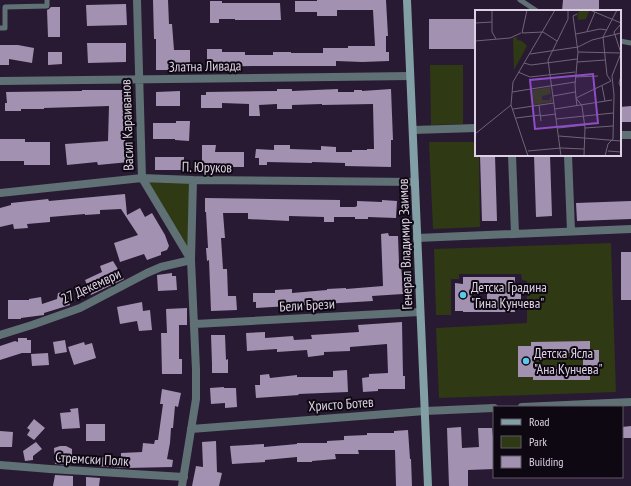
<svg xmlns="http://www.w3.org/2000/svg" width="631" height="486" viewBox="0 0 631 486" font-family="'PT Sans Narrow',sans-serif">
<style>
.green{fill:#2f3914}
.building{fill:#a291b1;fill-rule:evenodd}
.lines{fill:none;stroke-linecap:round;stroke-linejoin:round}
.lane{stroke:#5f7174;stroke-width:5}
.street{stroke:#5f7174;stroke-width:8}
.secondary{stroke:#819fa4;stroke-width:8}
.poi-dot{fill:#5cc7e8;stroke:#0e0812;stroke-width:1.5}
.labels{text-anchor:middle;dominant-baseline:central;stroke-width:4;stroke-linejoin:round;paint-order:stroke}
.street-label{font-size:14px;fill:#dcd2e3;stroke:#0e0812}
.poi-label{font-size:14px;fill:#dcd2e3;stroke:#0e0812;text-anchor:start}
.inset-road{fill:none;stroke:#706479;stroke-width:1}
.view{fill:#8e4dc6;fill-opacity:0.15;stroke:#8e4dc6;stroke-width:2}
.inset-edge{fill:none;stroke:#dcd2e3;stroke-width:2}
</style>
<rect width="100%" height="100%" fill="#281a33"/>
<path class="green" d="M430 65H463V124L431 125Z
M429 142H476V155H479L480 227 433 229Z
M142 178 193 180 191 260Z
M611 243 616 392 439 398 436 328 527 323V281L522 280 521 274H459V279H451V315H436L434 249Z"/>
<path class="building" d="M153 0H168L169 24H172L174 50H190V70H156V39H154Z
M317 0H386L388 36H386V52H389V61L362 62 336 61V66H252L207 67V49H222V52H245V55H273V52H291V53H323V48H348V46H375L373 10H337V16H317V12H295V1H317Z
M563 0H599V11H562Z
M210 1H222V3H280L281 20H235V19H219V23H210Z
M126 4 127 25 87 26 86 5Z
M51 7H60V37H48L47 10 49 9Z
M429 19H476V49H429Z
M87 43H126V62L88 63Z
M0 45H18L34 48 32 63 9 59V65H0Z
M48 52H62V64L48 65Z
M277 89H292V91L338 89V92H354V90H362V91L391 89 393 140H391V167L345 166V163L312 162V163L267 162V165H259V158H255L256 149 274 150V145H290V149L321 150V146L336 147V152H352V150H367V149H374L373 104 322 105V104L292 105V109H277V104L259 105 260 116H249V104L222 103V108H201V95H206V92L277 91Z
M82 90H123L124 115H126L125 142H127L129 162 98 165 97 162 67 165 65 144 108 141 109 106 44 108V109H21V111H5V103H7L6 92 82 91Z
M180 91V106H156V92Z
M631 106V122H620V107Z
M176 121H190L189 141 175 140V139H153V123H176Z
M0 139H25V142H50V165H24V161H0Z
M202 145H216L215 152H244V167H225V164H202Z
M480 155H495L497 221H482Z
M534 155H550L552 216 536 217Z
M155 157H184V170H155Z
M125 194 127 215 140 208 145 217 152 213 165 235 169 246 167 250 161 252V255L147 260 144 254 120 262 114 243 138 235 121 209 100 210V214L85 215V214L50 217V222L27 224 28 228 14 229 13 224 0 227V208L11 205V203L48 199 49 201Z
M205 198 340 200V207H355L357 206V201L382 202V200L397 201 396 218 368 217V219H355V217H334V222H324V217L289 216V221L248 219V213H223L225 238H221L223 269H227L228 296H236L237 310 211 311 209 260 207 261 206 248H208L206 212H205Z
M631 201V219L577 221 576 203Z
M388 233 389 236H398L399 263H401L403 294 372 296 373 301 256 308V302H253V293H275V290L292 289V293L327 290V289L346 288V289L383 286 381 234Z
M621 252H631V300H621Z
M113 261 124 279 91 295 85 280 102 272 100 266Z
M172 273V276H176L177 290 158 291 157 275Z
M463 277H515V284H521V306H514L515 312H463V311H455V283L463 284ZM472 287H487V302H472Z
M67 291 70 305 44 313V315L21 318V319H8V300H29V299L41 297 42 304 57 299 58 293Z
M142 302 143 311 150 310 152 330 139 331 137 321 120 324 117 307Z
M187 308V325H179V359H182V374H162L161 333H167L166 309Z
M402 322 403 376H405V389H378V391L363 392 362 378 369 377V374L388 373 387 344 350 347V351L324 352V355L308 357 307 350 277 352V349L247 351 246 333 265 332V338L293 336 294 340 312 339 311 335 359 332 358 325Z
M211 335H225L226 360 228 359V373H212V364Z
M18 338H27V340H31V353H22L0 360V346L15 341 18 342Z
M65 340 67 352 55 354 53 342Z
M590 341V350H599V374H590V380H533V377H518V346H531V342ZM534 353H583V369H534Z
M84 342 85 345 92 343 96 358 74 365 68 347Z
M48 353 49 365 32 366 31 354Z
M347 370 348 392 298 394 299 395 256 398 255 385H260V375L269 374 270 378 297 375V377H333V371Z
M224 387V388H236L237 407 225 408V403L211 404 210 388Z
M162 389 181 393 178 407 175 406 173 428H171L170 443 167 459 173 460 172 467 126 468 97 466V457L121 458V453L142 452 143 443 154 444 155 440H158L163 404H160Z
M78 408 80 428 62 429 60 413 71 412 70 409Z
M34 419 45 428 34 440 27 435 30 430 27 428Z
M86 424H105V441H86Z
M631 426V438H622V427Z
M461 427 462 448 479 447 478 428H492L494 446V469L468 470V486H449L447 428Z
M408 430 410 459H411L412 486H396L395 450H358L359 454H335L336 459 312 461V462H297V457L265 460V462L232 464 230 446 264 444V447L297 444V443H327V441L344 440V436L367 435V433H394V431Z
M0 431 13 432 12 447H0Z
M216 441 217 472 222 473 219 486H192L196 466 203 467 202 442Z
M36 442 42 449 33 456V460L25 461 23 451Z
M60 446H66L72 449V458H68L69 465 55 464 54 448Z
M55 475 73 476V486H53Z
M86 477 100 478 99 486H86Z"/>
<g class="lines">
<path class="lane" d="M520 0 537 11
M0 28H5V7L47 6V0
M620 41 631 43"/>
<path class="street" d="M137 0 142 178 191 260 196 370V399L182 486
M0 81 410 76
M413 130 476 128
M620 135H631
M512 155 515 234
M568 155 571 231
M0 193 142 178 193 180 415 182
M417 238 631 229
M195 324 420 312
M0 335 32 325 80 308 147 273 161 267 191 260 193 180
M522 407 631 402
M191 429 425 411 494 408
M0 465 50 469 184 477"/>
<path class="secondary" d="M407 0 428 486"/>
</g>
<g class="poi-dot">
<circle cx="463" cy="295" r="4"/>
<circle cx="526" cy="361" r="4"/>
</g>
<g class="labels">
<g class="street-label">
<text transform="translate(205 66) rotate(-1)">Златна Ливада</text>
<text transform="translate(127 125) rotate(-92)">Васил Караиванов</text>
<text transform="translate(207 167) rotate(1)">П. Юруков</text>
<text transform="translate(405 244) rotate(-92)">Генерал Владимир Заимов</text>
<text transform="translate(91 286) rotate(-25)">27 Декември</text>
<text transform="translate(307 305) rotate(-3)">Бели Брези</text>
<text transform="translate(341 404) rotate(-4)">Христо Ботев</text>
<text transform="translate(92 459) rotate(3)">Стремски Полк</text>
</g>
<g class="poi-label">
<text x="471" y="287">Детска Градина<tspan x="471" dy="16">"Гина Кунчева"</tspan></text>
<text x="534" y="353">Детска Ясла<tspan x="534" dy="16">"Ана Кунчева"</tspan></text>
</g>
</g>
<g transform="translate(475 10)">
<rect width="146" height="146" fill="#281a33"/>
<path d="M104 1H114L111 9 103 10 102 5ZM42 27V30L47 31 52 36 39 60 38 28ZM75 77 76 84 67 86V90H74L76 86 77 92 59 95 57 80Z" fill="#2f3914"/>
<path class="inset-road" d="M17 0V22L21 29M52 0 47 23 68 22 82 31M115 0 146 13M102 4 98 6 103 42 100 75 101 88 107 96 110 118 109 146M0 13 17 12M112 21 120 2M101 24 125 19 132 20M0 31 35 28 46 23M103 42 146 43 139 22 145 15M55 44 103 37 117 30 146 23M102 52 130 50M49 53 56 55 102 49M43 62 55 67 100 62M146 66 144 73 146 78M100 67 123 66M127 76 130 91M37 82 100 72M78 86 100 82M36 95 53 146M64 95 66 111M102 96 101 88 136 71 132 65 128 27 142 0M38 99 79 93M80 99 137 90M65 106 81 104M41 108 65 105M81 109 138 103M83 118 110 115M110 118 138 116M0 124 36 95 38 72 80 0M84 126 146 131M53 141 86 138 109 139M133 141 146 142M86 146 73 50 93 9V0M130 146 133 134 138 129 139 85 137 66 146 43"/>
<path class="view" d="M118 64 123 113 60 119 55 70Z"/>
<rect width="146" height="146" class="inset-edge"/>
</g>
<rect x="493" y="406" width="130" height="72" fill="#0e0812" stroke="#605966"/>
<rect x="501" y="419" width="20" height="6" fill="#819fa4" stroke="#605966"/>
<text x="529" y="426" font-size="12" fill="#dcd2e3">Road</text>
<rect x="501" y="436" width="20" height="12" fill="#2f3914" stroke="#605966"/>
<text x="529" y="446" font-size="12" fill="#dcd2e3">Park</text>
<rect x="501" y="456" width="20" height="12" fill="#a291b1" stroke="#605966"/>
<text x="529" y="466" font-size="12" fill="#dcd2e3">Building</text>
</svg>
